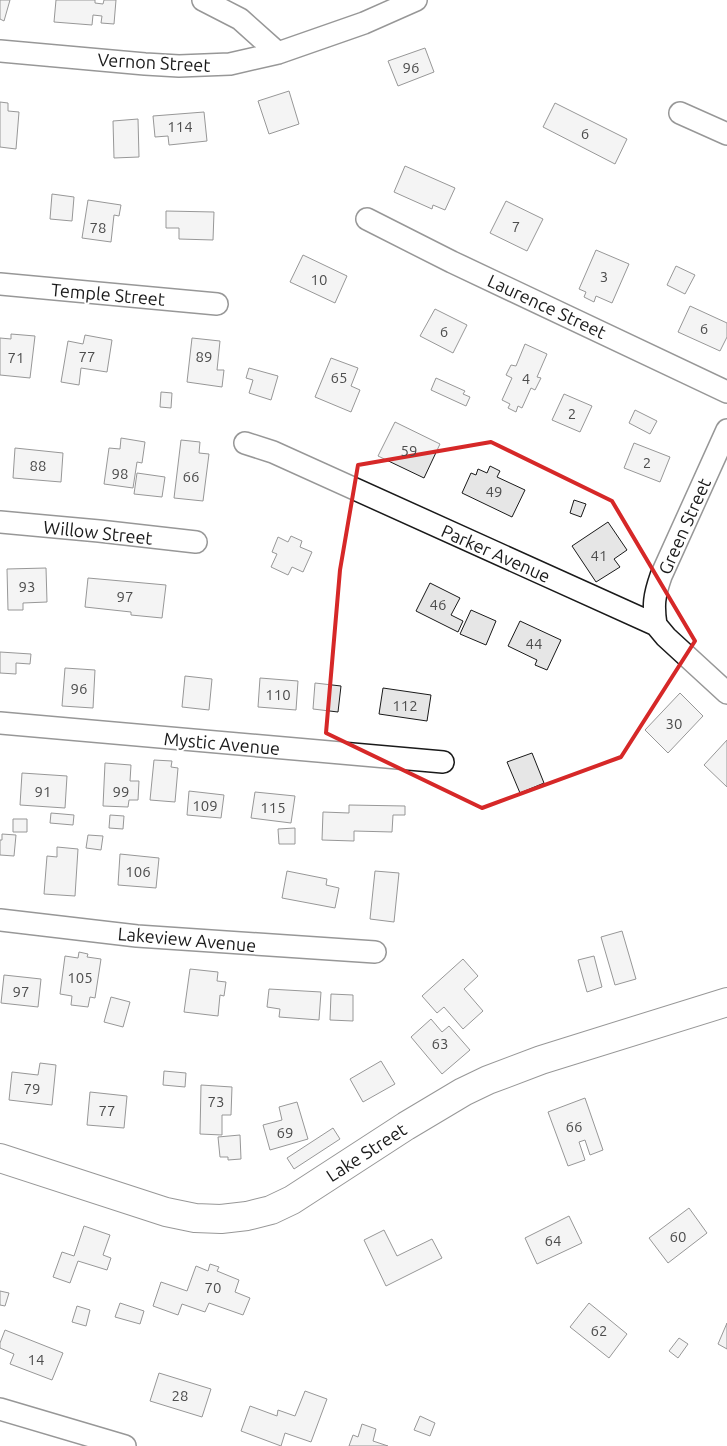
<svg xmlns="http://www.w3.org/2000/svg" width="727" height="1446" viewBox="0 0 727 1446" font-family="Ubuntu,sans-serif">
<style>
.building{fill:#e6e6e6;stroke:#1a1a1a}
.lines{fill:none;stroke-linecap:round;stroke-linejoin:round}
.street-casing{stroke:#1a1a1a;stroke-width:24}
.secondary-casing{stroke:#1a1a1a;stroke-width:30}
.street{stroke:#fff;stroke-width:21}
.secondary{stroke:#fff;stroke-width:28}
.marked{fill:none;stroke:#d62828;stroke-width:4;stroke-linejoin:round}
.labels{text-anchor:middle;dominant-baseline:central;stroke-width:4;stroke-linejoin:round;paint-order:stroke}
.number-label{font-size:15px;fill:#4d4d4d}
.street-label{font-size:18px;fill:#1a1a1a;stroke:#fff}
</style>
<rect width="100%" height="100%" fill="#fff"/>
<path class="building" d="M0 0H10L4 21 0 19Z
M56 0H95V3L103 4 104 0H116L114 24 101 23 102 16 93 15 92 25 54 22Z
M425 48 434 72 398 86 388 61Z
M289 91 299 124 269 134 258 101Z
M0 102 8 103V111L19 112 16 149 0 147Z
M555 103 627 139 615 164 543 127Z
M204 112 207 141 169 145 168 136 155 137 153 116Z
M138 119 139 157 114 158 113 121Z
M405 166 455 188 445 210 433 205 432 209 394 192Z
M52 194 74 197 72 221 50 219Z
M88 200 121 205 119 216 114 215 111 242 82 238Z
M506 201 543 219 527 251 490 233Z
M166 211 214 212 213 240 179 239V228H166Z
M596 250 629 264 612 303 596 296 594 302 584 297 586 292 579 289Z
M303 255 347 276 335 303 290 282Z
M676 266 695 275 685 294 667 285Z
M690 306 727 323V337L720 351 678 332Z
M435 309 467 325 453 353 420 336Z
M11 334 35 336 30 378 0 375V338L11 339Z
M85 335 112 340 107 372 81 368 79 385 61 382 68 341 83 344Z
M192 338 220 341 217 370H224L222 387 187 382Z
M525 344 547 354 537 377 541 378 535 390 531 388 522 408 518 406 516 412 508 408 510 404 502 400 512 378 506 375 511 365 516 366Z
M331 358 358 368 351 386 360 390 351 412 315 397Z
M249 368 278 376 271 400 249 393 253 380 246 378Z
M436 378 465 391 463 394 470 397 466 406 431 390Z
M161 392 172 393 171 408 160 407Z
M564 394 592 406 580 432 552 420Z
M635 410 657 421 650 434 629 423Z
M395 422 440 444 424 478 378 456Z
M121 438 145 442 142 463 137 462 133 488 104 484 109 448 120 449Z
M181 440 200 442 199 453 209 454 203 501 174 498Z
M634 443 670 457 660 482 624 468Z
M15 448 63 453 61 482 13 478Z
M490 466 500 471 497 477 525 490 512 517 462 493 471 473 476 475 478 469 487 473Z
M137 473 165 477 162 497 134 494Z
M574 500 586 504 581 517 570 513Z
M608 522 627 550 614 559 620 567 596 582 572 546Z
M291 536 302 541 300 547 312 552 303 572 292 567 288 575 271 567 277 554 272 552 278 537 288 542Z
M46 568 47 602 23 603V610H8L7 569Z
M88 578 166 585 162 618 131 615V612L85 607Z
M430 583 460 598 451 615 463 621 458 632 416 611Z
M471 610 496 621 486 645 460 634Z
M520 621 561 640 547 670 535 665 537 660 508 646Z
M0 652 31 654 30 664 16 663V674L0 673Z
M65 668 95 670 93 708 62 706Z
M185 676 212 679 209 710 182 707Z
M260 678 298 681 296 710 258 707Z
M315 683 341 686 338 712 313 709Z
M383 688 431 695 427 721 379 714Z
M680 693 703 716 668 753 645 730Z
M727 740V787L704 765Z
M532 753 544 783 520 793 507 762Z
M154 760 172 761 171 767 178 768 175 802 150 800Z
M105 763 131 765 130 781H139L138 800H129L128 807 103 806Z
M22 773 67 776 65 808 20 805Z
M189 791 224 795 221 818 187 815Z
M255 792 295 796 291 823 251 818Z
M349 805 405 806V815H393L392 832 354 831V841L322 840 323 812 349 813Z
M51 813 74 815 73 825 50 823Z
M110 815 124 816 123 829 109 828Z
M13 819H27V832H13Z
M295 828V844H279L278 829Z
M2 834 16 835 14 856 0 855V840H2Z
M88 835 103 836 101 850 86 848Z
M57 847 78 849 75 896 44 894 47 856 57 857Z
M120 854 159 858 156 888 118 885Z
M287 871 327 879 326 885 339 888 335 908 282 898Z
M375 871 399 873 394 922 370 919Z
M622 931 636 979 615 985 601 937Z
M79 952 88 954 87 957 101 959 95 998 90 997 88 1007 71 1005 72 996 60 994 65 956 78 958Z
M594 956 602 987 587 992 578 960Z
M463 959 478 976 464 989 483 1011 463 1029 444 1007 437 1013 422 996Z
M190 969 218 972 217 981 226 982 224 996 220 995 218 1016 184 1012Z
M4 975 41 979 38 1007 1 1003Z
M269 989 321 992 319 1020 279 1017 280 1009 267 1007Z
M331 994 353 995V1021L330 1020Z
M111 997 130 1002 123 1027 104 1022Z
M431 1019 442 1032 449 1026 470 1050 442 1074 411 1037Z
M381 1061 395 1084 363 1102 350 1079Z
M40 1063 56 1065 52 1105 9 1100 12 1072 38 1075Z
M164 1071 186 1073 185 1087 163 1085Z
M201 1085 232 1087 231 1115H222V1135L200 1134Z
M90 1092 127 1096 124 1128 87 1125Z
M585 1098 603 1150 590 1155 585 1140 579 1142 585 1160 568 1166 548 1112Z
M297 1102 308 1139 270 1150 263 1125 282 1120 279 1107Z
M333 1128 340 1139 294 1169 287 1158Z
M240 1135 241 1159 228 1160V1157H220L218 1137Z
M689 1208 707 1233 668 1263 649 1238Z
M569 1216 582 1243 537 1264 525 1238Z
M84 1226 110 1235 103 1255 111 1258 107 1270 78 1261 70 1283 53 1277 62 1252 74 1256Z
M384 1230 397 1256 432 1239 442 1258 386 1286 364 1240Z
M210 1264 219 1267 217 1271 239 1280 235 1292 250 1298 243 1315 209 1303 205 1312 182 1304 178 1315 153 1306 161 1282 187 1291 196 1266 208 1271Z
M0 1291 9 1293 5 1306 0 1305Z
M120 1303 144 1311 140 1324 115 1317Z
M589 1303 627 1334 609 1358 570 1327Z
M77 1306 90 1310 86 1326 72 1322Z
M727 1323V1349L718 1344Z
M5 1330 63 1353 52 1380 10 1364 14 1354 0 1348V1343Z
M679 1338 688 1344 678 1358 669 1351Z
M159 1373 211 1389 202 1417 150 1401Z
M305 1391 327 1399 311 1442 285 1433 281 1446 241 1431 250 1406 277 1416 278 1410 295 1416Z
M420 1416 435 1423 430 1436 414 1430Z
M362 1424 376 1429 373 1441 388 1446H349L353 1435 358 1437Z"/>
<g class="lines">
<g class="street-casing">
<path id="street" d="M203 0 240 19 278 53
M0 51 145 64 179 66 230 64 278 53 364 23 416 0
M680 113 727 134
M367 219 452 262 727 392
M0 284 217 304
M245 443 273 452 656 625 666 637 727 693
M0 522 99 531 196 542
M656 625C653 605 654 596 661 576L727 430
M0 723 443 762
M0 920 137 936 375 952
M0 1409 125 1446"/>
</g>
<g class="secondary-casing">
<path id="secondary" d="M0 1158 166 1212 195 1218 221 1219 247 1216 271 1210 292 1200 406 1126 463 1092 488 1080 541 1060 727 1002"/>
</g>
<use href="#street" class="street"/>
<use href="#secondary" class="secondary"/>
</g>
<path d="M0 0H727V1446H0ZM491 442 612 501 695 641 621 757 482 808 326 733 340 570 358 465Z" fill="#fff" fill-opacity=".55" fill-rule="evenodd"/>
<path class="marked" d="M491 442 612 501 695 641 621 757 482 808 326 733 340 570 358 465Z"/>
<g class="labels">
<g class="number-label">
<text x="411" y="67">96</text>
<text x="180" y="126">114</text>
<text x="585" y="133">6</text>
<text x="516" y="226">7</text>
<text x="98" y="227">78</text>
<text x="604" y="276">3</text>
<text x="319" y="279">10</text>
<text x="704" y="328">6</text>
<text x="444" y="331">6</text>
<text x="87" y="356">77</text>
<text x="204" y="356">89</text>
<text x="16" y="357">71</text>
<text x="339" y="377">65</text>
<text x="526" y="378">4</text>
<text x="572" y="413">2</text>
<text x="409" y="450">59</text>
<text x="647" y="462">2</text>
<text x="38" y="465">88</text>
<text x="120" y="473">98</text>
<text x="191" y="476">66</text>
<text x="494" y="491">49</text>
<text x="599" y="555">41</text>
<text x="27" y="586">93</text>
<text x="125" y="596">97</text>
<text x="438" y="604">46</text>
<text x="534" y="643">44</text>
<text x="79" y="688">96</text>
<text x="278" y="694">110</text>
<text x="405" y="705">112</text>
<text x="674" y="723">30</text>
<text x="43" y="791">91</text>
<text x="121" y="791">99</text>
<text x="205" y="805">109</text>
<text x="273" y="807">115</text>
<text x="138" y="871">106</text>
<text x="80" y="977">105</text>
<text x="21" y="991">97</text>
<text x="440" y="1043">63</text>
<text x="32" y="1088">79</text>
<text x="216" y="1101">73</text>
<text x="107" y="1110">77</text>
<text x="574" y="1126">66</text>
<text x="285" y="1132">69</text>
<text x="678" y="1236">60</text>
<text x="553" y="1240">64</text>
<text x="213" y="1287">70</text>
<text x="599" y="1330">62</text>
<text x="36" y="1359">14</text>
<text x="180" y="1395">28</text>
</g>
<g class="street-label">
<text transform="translate(154 62) rotate(3)">Vernon Street</text>
<text transform="translate(108 294) rotate(5)">Temple Street</text>
<text transform="translate(547 306) rotate(25)">Laurence Street</text>
<text transform="translate(684 526) rotate(-66)">Green Street</text>
<text transform="translate(98 532) rotate(6)">Willow Street</text>
<text transform="translate(496 553) rotate(24)">Parker Avenue</text>
<text transform="translate(222 743) rotate(5)">Mystic Avenue</text>
<text transform="translate(187 939) rotate(5)">Lakeview Avenue</text>
<text transform="translate(366 1152) rotate(-33)">Lake Street</text>
</g>
</g>
</svg>
